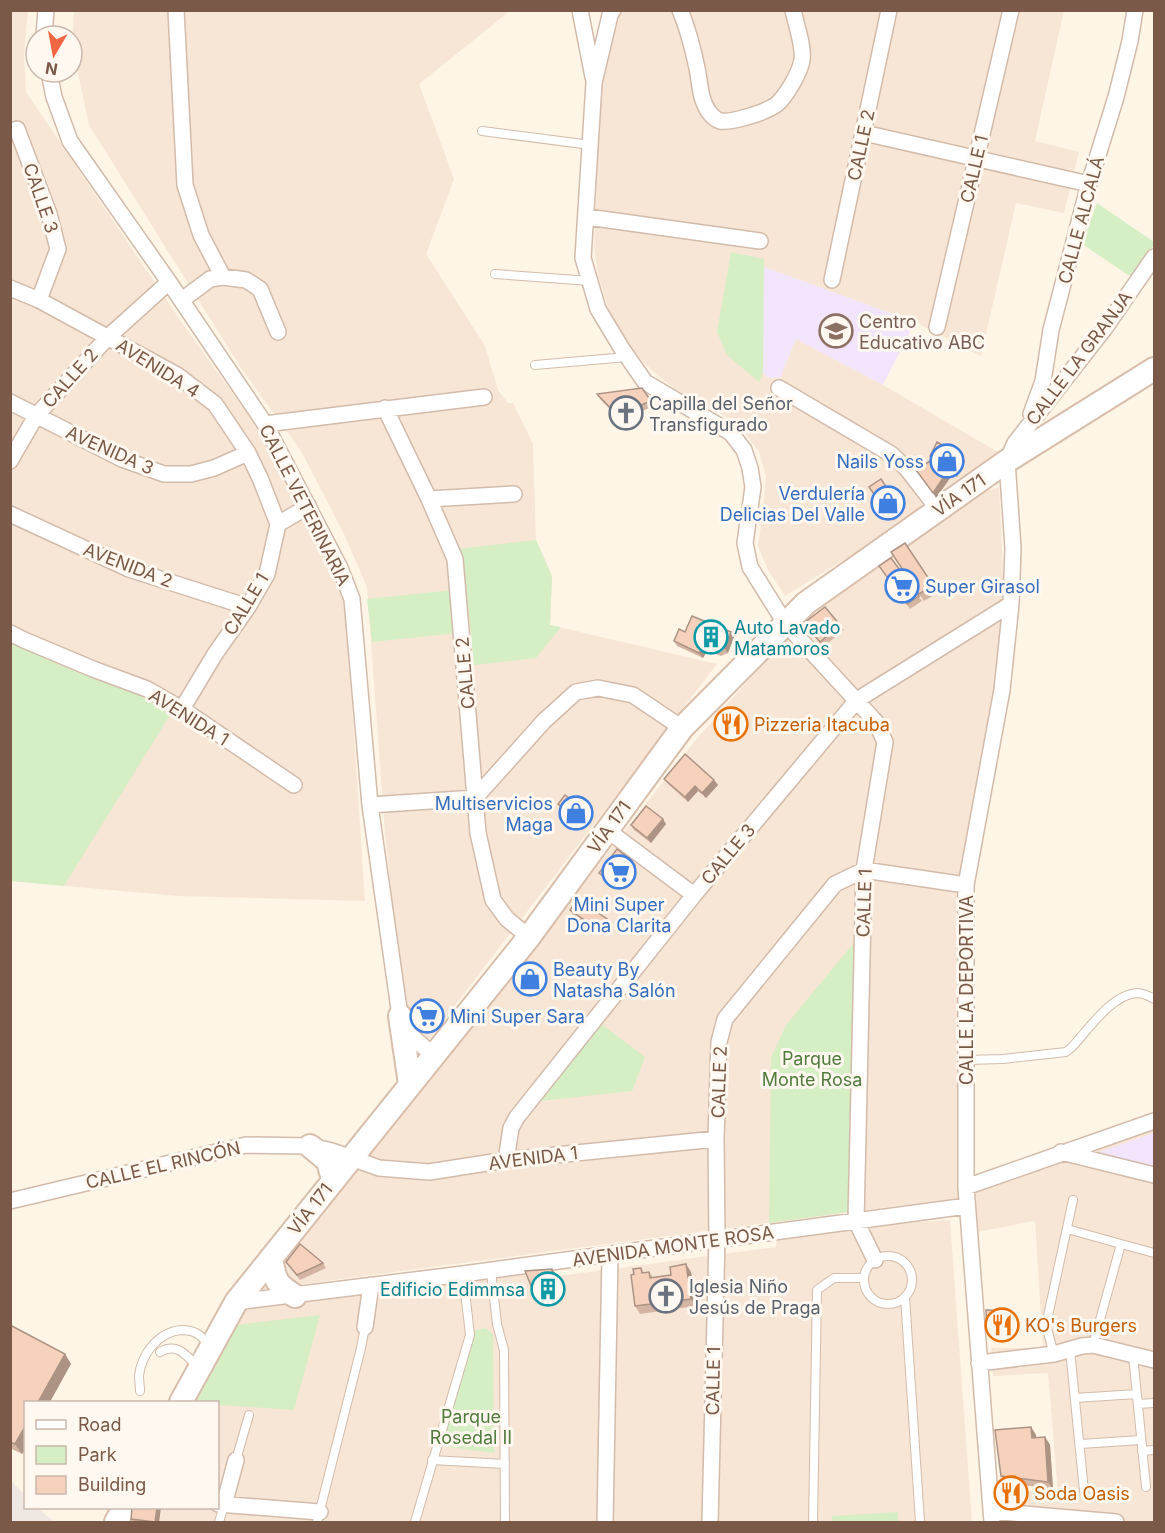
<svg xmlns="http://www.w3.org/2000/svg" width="1165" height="1533" viewBox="0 0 1165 1533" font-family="Inter,sans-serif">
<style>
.residential{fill:#f7e6d5}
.industrial{fill:#efe7e1}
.education{fill:#f2e4fb}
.green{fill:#d6eec4}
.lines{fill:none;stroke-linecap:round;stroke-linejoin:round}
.service-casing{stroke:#d2bbab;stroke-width:10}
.minor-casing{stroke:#d2bbab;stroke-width:18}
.secondary-casing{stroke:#d8beab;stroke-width:26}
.service{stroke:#fff;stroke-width:8}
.minor{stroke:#fff;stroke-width:15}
.secondary{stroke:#fff;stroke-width:22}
.wall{fill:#d4b5a3}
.shaded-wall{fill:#ac9384}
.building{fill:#f6d2bd;stroke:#ac9384;stroke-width:1.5}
.labels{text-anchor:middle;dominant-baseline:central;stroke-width:6;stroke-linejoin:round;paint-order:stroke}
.street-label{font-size:18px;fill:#7b5948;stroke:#fff8f0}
.education-label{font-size:18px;fill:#785e54;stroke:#fff8f0;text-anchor:start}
.worship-label{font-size:18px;fill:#5b616d;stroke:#fff8f0;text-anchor:start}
.shop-label{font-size:18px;fill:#366cbe;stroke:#fff8f0;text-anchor:end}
.culture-label{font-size:18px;fill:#0d838f;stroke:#fff8f0;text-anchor:start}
.food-label{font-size:18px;fill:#c56008;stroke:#fff8f0;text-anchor:start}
.park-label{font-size:18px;fill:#517b3c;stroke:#fff8f0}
</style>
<rect width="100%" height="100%" fill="#fef5e7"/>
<path class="residential" d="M10 11H28L24 54 26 92 187 330 264 437 302 510 345 600 365 901 178 896 11 881Z
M74 11H510L419 84 454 179 426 254 485 346 498 390 508 403H513L533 444 536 540 552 576 550 625 717 664 427 1042 415 1032 403 1003 385 833 367 587 344 534 301 451 241 368 89 125 72 45Z
M622 11H1064L1035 141 1079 152 1064 213 1016 203 981 356 915 322 764 267 763 373 769 378 780 377 796 339 883 385 1003 455 855 553 785 596 768 570 758 546 762 518 766 476 759 452 737 422 690 399 660 378 633 352 609 311 598 275 594 246 601 92 608 48 616 20Z
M999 487 1004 594 997 696 962 887 958 1198 257 1290 565 908 694 742 804 617 986 491Z
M1154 1130V1522H1006L1003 1489 1058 1493 1048 1373 993 1376 991 1348H1043L1035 1221 977 1232 975 1193Z
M950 1220 972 1522H121L129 1508H218V1402H187L239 1310 528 1274 530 1280 776 1247 777 1231Z"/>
<path class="industrial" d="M11 1481 25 1495 26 1508H38L54 1522H11Z"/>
<path class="education" d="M764 267 915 322 883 385 796 339 780 378H769L763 373 760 365Z
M1154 1133V1168L1091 1155Z"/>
<path class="green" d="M1097 203 1154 242V245L1131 277 1082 244Z
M731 252 764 259 763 373 759 382 727 355 717 332Z
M536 540 552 576 550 625 561 627 536 658 474 665 465 575 457 549Z
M453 590 458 633 372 642 367 599Z
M10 641 64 667 141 696 170 715 64 886 11 881Z
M857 939 848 1212 769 1223 771 1058 786 1025Z
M600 1023 645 1057 632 1091 540 1101Z
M320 1315 294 1410 218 1405V1402H194L236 1325Z
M486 1328 493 1334 494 1453 442 1446 472 1331Z
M898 1512V1522H832V1516Z"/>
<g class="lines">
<g class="service-casing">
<path id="service" d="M482 131 591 145
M495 274 590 281
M535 365 627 357
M966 1060 1003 1059 1066 1052 1072 1047C1088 1030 1112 994 1137 993 1143 993 1149 996 1154 999
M1067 1229 1121 1244
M864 1280a24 24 0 1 1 48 0a24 24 0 1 1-48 0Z
M491 1271 497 1324 504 1350 505 1522
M905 1297 920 1522
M1093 1345 1121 1244 1154 1253
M1070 1350 1084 1491
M160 1352C177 1342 186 1355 198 1367
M1054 1354 1046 1325 1073 1200
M1133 1355 1146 1487
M140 1391C140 1386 139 1381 139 1376 141 1355 158 1332 181 1330 194 1330 200 1334 208 1344
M1075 1398 1137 1394
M1138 1404 1154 1403
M1080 1444 1141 1440
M1142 1451 1154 1450
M236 1460 249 1415
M432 1460 505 1464
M219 1522 224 1505
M317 1522 361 1348 365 1327
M415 1522 470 1335 463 1274
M813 1522 817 1290 834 1278H864"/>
</g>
<g class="minor-casing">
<path id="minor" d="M176 10 185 185 201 235 223 277
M580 10 593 77
M613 10 610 15 594 83 583 258 598 309 622 349 645 382 731 433 744 450 750 468 753 487 745 543 750 567 785 623 876 722 885 742 864 870 856 1221 875 1260
M680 10C688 29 693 49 697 68 700 83 700 100 709 112 711 115 716 120 720 121 732 123 767 112 777 104 786 96 800 73 802 60 804 46 796 25 793 10
M44 36 46 10
M49 72 54 97 70 141 169 282 265 424 340 568 352 599 370 805 400 1016 409 1034 434 1056
M17 129 49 214 58 249 39 300
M864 133 1089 184
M587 217 760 241
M832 280 889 10
M10 288 39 300 177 375 215 404 248 453 260 478 278 524
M182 300 210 279 223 277 246 280 260 289 278 332
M937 327 1011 10
M779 388 891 454 907 469 938 509
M10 402 122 459 164 474H191L214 468 248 453
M385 408 429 499 455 559 478 833 493 900 507 919 529 937
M1031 414 1043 381 1051 330 1089 184 1116 97 1130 41 1135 10
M265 424 484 397
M10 461 36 416 108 337 169 282
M429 499 514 494
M10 514 129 569 248 607
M10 633 24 640 93 669 147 689 182 709 294 785
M182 709 215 654 248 607 267 574 278 524 302 510 308 505
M370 805 475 798 544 721 576 692 598 688 633 695 682 728
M607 830 694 895
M1061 1152 1154 1175
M506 1160 511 1128 517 1117 694 895 857 700 1011 604
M966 1187 1154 1121
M10 1201 246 1145 310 1146 332 1151 379 1168 429 1172 506 1160 716 1139
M236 1302 463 1274 967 1206
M365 1327 371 1285
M979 1363 1054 1354 1082 1346 1093 1345 1154 1360
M218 1504 320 1512
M224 1505 236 1460
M991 1511 1116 1522
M605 1522 610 1254
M710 1522 717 1239 716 1139 719 1042 725 1019 835 884 864 870 966 885
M992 1522 966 1187V885L1002 690 1011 604 1013 548 1007 461 1015 443 1105 328 1154 257"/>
</g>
<g class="secondary-casing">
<path id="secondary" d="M400 1016 410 1084
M310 1146 328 1161 333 1180
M271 1258C275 1281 276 1284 295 1296
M181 1402 236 1302 529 937 682 728 806 603 1007 461 1154 369
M116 1522 124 1508"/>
</g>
<use href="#service" class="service"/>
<use href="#minor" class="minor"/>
<use href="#secondary" class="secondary"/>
</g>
<path class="wall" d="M642 388 654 406 621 420 600 399 597 394Z
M881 479 903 513 893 521 869 487Z
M905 543 938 593 924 601 919 594Z
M891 558 922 601 910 609 879 566Z
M804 623 840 625 844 630 823 647Z
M685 632 734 637 728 653 721 656 707 651 703 658 677 646 674 641Z
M716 719 742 724 733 734 720 724Z
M664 779 714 780 718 785 706 798 698 791 688 802 668 784Z
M558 804 590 817 583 826 561 809Z
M666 824 651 843 634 830 631 825Z
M636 865 619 889 603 878 599 873Z
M570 910 610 924 602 935 573 915Z
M435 1009 439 1014 427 1031 419 1024 415 1019Z
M286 1262 323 1263 326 1268 300 1280Z
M641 1268 644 1273 649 1272 653 1277 691 1272 696 1306 640 1314 635 1306 634 1274Z
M552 1269 559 1279 560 1299 539 1298 532 1288Z
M1014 1316V1333H991L987 1328Z
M10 1325 65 1354 71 1364 26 1402V1448L22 1454 10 1448Z
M1031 1427 1036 1435V1438L1045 1437 1050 1445 1053 1489 1006 1483 1001 1476Z
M134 1508H160L159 1522H133L131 1519Z"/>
<path class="shaded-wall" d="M962 456 965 461 957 477 953 472Z
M949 469 953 474 936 498 933 493Z
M731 632 734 637 728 653 724 648Z
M704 646 707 651 703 658 699 653Z
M738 719 742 724 733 734 729 729Z
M714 780 718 785 706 798 702 793Z
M695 786 698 791 688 802 685 797Z
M587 812 590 817 583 826 580 821Z
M663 819 666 824 651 843 647 838Z
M632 861 636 865 619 889 615 884Z
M607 919 610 924 602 935 599 930Z
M537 975 539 978 532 988 530 986Z
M435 1009 439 1014 427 1031 423 1026Z
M686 1264 691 1272 696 1306 691 1299Z
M552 1269 559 1279 560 1299 554 1289Z
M1010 1311 1014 1316V1333L1010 1328Z
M65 1354 71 1364 50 1402H38Z
M26 1425V1448L22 1454 15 1444Z
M1031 1427 1036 1435 1037 1446 1032 1438Z
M1045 1437 1050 1445 1053 1489 1048 1482Z
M157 1508H161L159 1522H155Z"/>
<path class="building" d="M642 388 651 401 617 415 597 394Z
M937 442 962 456 953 472 949 469 933 493 916 470 933 459 930 456Z
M881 479 900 508 889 516 869 487Z
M905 543 933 585 919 594 891 552Z
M891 558 919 596 907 604 879 566Z
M825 607 840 625 820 642 804 623Z
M692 616 731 632 724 648 717 651 704 646 699 653 674 641 679 629 685 632Z
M726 708 738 719 729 729 716 719Z
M685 754 714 780 702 793 695 786 685 797 664 779Z
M565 795 587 812 580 821 558 804Z
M646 806 663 819 647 838 631 825Z
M617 849 632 861 615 884 599 873Z
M578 899 607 919 599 930 570 910Z
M526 968 537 975 530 986 519 978Z
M421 999 435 1009 423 1026 415 1019 413 1013Z
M300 1244 323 1263 297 1275 286 1262Z
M686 1264 691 1299 635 1306 631 1275 634 1274 633 1269 641 1268 642 1273 649 1272 650 1278 671 1275 670 1267Z
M552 1269 554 1289 532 1288 525 1271Z
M986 1310 1010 1311V1328H987Z
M10 1325 65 1354 38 1402H26V1425L15 1444 10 1442Z
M1031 1427 1032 1438 1045 1437 1048 1482 1001 1476 995 1430Z
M134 1508H157L155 1522 131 1519 132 1509Z"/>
<defs>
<g id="school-ring" transform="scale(1.725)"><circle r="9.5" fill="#fff8f0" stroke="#8d6e63" stroke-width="1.5"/><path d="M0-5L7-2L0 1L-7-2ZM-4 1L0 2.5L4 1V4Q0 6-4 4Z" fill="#8d6e63"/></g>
<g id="church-ring" transform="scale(1.725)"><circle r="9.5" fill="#fff8f0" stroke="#6b7280" stroke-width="1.5"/><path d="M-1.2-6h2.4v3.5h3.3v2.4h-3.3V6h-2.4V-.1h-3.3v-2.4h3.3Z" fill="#6b7280"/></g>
<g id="shop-ring" transform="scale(1.725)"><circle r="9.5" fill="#fff8f0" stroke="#3f7fe0" stroke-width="1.5"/><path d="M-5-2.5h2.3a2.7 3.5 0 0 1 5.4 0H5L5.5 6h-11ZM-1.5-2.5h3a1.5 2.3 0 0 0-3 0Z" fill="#3f7fe0"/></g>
<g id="supermarket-ring" transform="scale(1.725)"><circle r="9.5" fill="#fff8f0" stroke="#3f7fe0" stroke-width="1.5"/><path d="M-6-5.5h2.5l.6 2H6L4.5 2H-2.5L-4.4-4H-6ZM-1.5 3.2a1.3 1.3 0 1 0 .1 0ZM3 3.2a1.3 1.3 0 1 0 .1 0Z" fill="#3f7fe0"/></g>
<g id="building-ring" transform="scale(1.725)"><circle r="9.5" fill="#fff8f0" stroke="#0f9aa8" stroke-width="1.5"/><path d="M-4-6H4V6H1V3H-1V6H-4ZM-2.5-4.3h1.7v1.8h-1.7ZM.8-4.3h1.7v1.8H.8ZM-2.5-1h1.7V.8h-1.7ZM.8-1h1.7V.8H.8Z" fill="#0f9aa8"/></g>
<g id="restaurant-ring" transform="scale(1.725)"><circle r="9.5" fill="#fff8f0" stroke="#e8710a" stroke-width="1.5"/><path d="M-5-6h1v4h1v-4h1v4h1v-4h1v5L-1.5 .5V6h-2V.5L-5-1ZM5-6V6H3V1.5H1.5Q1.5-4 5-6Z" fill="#e8710a"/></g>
</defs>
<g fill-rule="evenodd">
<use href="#school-ring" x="836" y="331"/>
<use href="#church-ring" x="626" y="413"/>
<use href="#shop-ring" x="947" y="461"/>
<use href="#shop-ring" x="888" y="503"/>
<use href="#supermarket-ring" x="902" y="586"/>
<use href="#building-ring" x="711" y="637"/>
<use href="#restaurant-ring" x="731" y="724"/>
<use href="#shop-ring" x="576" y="813"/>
<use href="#supermarket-ring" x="619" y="872"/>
<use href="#shop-ring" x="530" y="979"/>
<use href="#supermarket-ring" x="427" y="1016"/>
<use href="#building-ring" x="548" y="1289"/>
<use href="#church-ring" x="666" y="1296"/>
<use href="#restaurant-ring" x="1002" y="1325"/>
<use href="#restaurant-ring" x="1011" y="1493"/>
</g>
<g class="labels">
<g class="street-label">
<text transform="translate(861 145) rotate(-78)">CALLE 2</text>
<text transform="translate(974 169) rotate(-77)">CALLE 1</text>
<text transform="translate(41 198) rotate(71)">CALLE 3</text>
<text transform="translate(1081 220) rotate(-75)">CALLE ALCALÁ</text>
<text transform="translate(1079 358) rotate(-53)">CALLE LA GRANJA</text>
<text transform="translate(158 368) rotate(32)">AVENIDA 4</text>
<text transform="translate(70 378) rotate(-48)">CALLE 2</text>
<text transform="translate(110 450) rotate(24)">AVENIDA 3</text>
<text transform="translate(959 495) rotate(-35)">VÍA 171</text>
<text transform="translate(305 505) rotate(63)">CALLE VETERINARIA</text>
<text transform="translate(128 565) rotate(21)">AVENIDA 2</text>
<text transform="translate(246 604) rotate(-59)">CALLE 1</text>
<text transform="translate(465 673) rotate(-95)">CALLE 2</text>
<text transform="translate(189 717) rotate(32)">AVENIDA 1</text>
<text transform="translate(609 827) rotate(-54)">VÍA 171</text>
<text transform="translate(728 854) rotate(-50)">CALLE 3</text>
<text transform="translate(864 903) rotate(-88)">CALLE 1</text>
<text transform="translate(966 990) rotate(-90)">CALLE LA DEPORTIVA</text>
<text transform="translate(719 1082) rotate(-88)">CALLE 2</text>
<text transform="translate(533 1158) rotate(-7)">AVENIDA 1</text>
<text transform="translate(163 1165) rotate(-13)">CALLE EL RINCÓN</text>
<text transform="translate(310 1209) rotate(-52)">VÍA 171</text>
<text transform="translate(673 1246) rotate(-8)">AVENIDA MONTE ROSA</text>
<text transform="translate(713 1381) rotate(-89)">CALLE 1</text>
</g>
<g class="education-label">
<text x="859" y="321">Centro<tspan x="859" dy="21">Educativo ABC</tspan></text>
</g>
<g class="worship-label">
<text x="649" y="403">Capilla del Señor<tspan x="649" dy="21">Transfigurado</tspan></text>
<text x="689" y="1286">Iglesia Niño<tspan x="689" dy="21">Jesús de Praga</tspan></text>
</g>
<g class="shop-label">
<text x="924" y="461">Nails Yoss</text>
<text x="865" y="493">Verdulería<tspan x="865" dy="21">Delicias Del Valle</tspan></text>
<text x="925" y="586" text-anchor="start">Super Girasol</text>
<text x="553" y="803">Multiservicios<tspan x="553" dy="21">Maga</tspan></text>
<text x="619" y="904" text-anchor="middle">Mini Super<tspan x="619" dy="21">Dona Clarita</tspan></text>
<text x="553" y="969" text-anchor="start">Beauty By<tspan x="553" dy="21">Natasha Salón</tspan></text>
<text x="450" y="1016" text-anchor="start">Mini Super Sara</text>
</g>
<g class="culture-label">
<text x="734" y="627">Auto Lavado<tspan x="734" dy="21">Matamoros</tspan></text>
<text x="525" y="1289" text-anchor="end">Edificio Edimmsa</text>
</g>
<g class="food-label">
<text x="754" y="724">Pizzeria Itacuba</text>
<text x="1025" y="1325">KO's Burgers</text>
<text x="1034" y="1493">Soda Oasis</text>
</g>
<g class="park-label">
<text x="812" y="1058">Parque<tspan x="812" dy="21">Monte Rosa</tspan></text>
<text x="471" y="1416">Parque<tspan x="471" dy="21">Rosedal II</tspan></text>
</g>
</g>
<rect width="1165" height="1533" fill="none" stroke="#7b5948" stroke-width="24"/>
<rect x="24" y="1401" width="195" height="108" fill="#fff8f0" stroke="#cab8ad" stroke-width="1.5"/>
<rect x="36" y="1420" width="30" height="9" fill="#ffffff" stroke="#cab8ad" stroke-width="1.5"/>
<text x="78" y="1431" font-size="18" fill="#7b5948">Road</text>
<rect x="36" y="1446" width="30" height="18" fill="#d6eec4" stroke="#cab8ad" stroke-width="1.5"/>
<text x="78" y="1461" font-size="18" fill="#7b5948">Park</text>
<rect x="36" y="1476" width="30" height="18" fill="#f6d2bd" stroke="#cab8ad" stroke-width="1.5"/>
<text x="78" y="1491" font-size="18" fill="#7b5948">Building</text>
<g transform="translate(54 54) rotate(190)"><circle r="28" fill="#fff8f0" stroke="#cab8ad" stroke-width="1.5"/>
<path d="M0-4.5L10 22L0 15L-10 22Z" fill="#f26543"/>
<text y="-9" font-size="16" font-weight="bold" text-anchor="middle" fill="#7b5948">N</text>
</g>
</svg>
